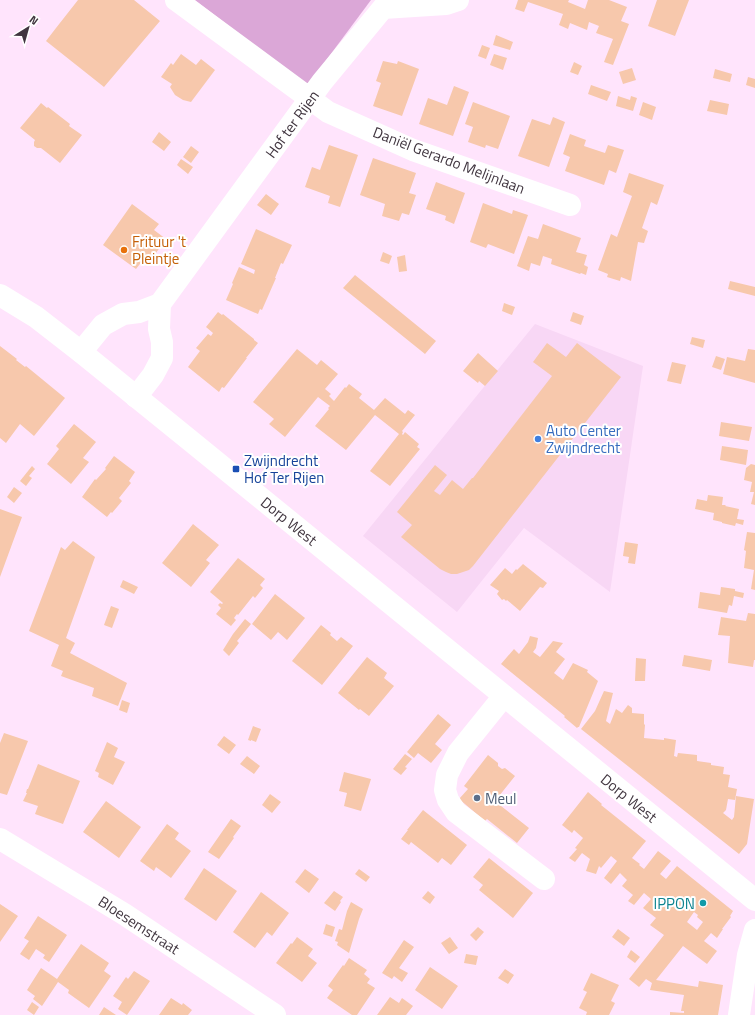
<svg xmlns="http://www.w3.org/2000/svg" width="755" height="1015" viewBox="0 0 755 1015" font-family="'Titillium Web',sans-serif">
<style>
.built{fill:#f8d7f5}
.green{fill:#dba7d7}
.building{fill:#f7c8ac;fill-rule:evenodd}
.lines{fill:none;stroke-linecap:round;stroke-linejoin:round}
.minor{stroke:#fff;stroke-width:22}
.major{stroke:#fff;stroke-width:22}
.food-dot{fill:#e8710a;stroke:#fff;stroke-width:1.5}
.shop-dot{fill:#3f7fe0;stroke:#fff;stroke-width:1.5}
.transit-dot{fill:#1a4fb4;stroke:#fff;stroke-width:1.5}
.service-dot{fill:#5c6f8a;stroke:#fff;stroke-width:1.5}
.culture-dot{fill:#0f9aa8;stroke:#fff;stroke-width:1.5}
.labels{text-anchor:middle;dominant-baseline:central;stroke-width:4;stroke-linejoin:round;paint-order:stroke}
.street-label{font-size:15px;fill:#40353f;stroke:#fff}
.food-label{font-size:15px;fill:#c56008;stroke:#fff;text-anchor:start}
.shop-label{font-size:15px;fill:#366cbe;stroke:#fff;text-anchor:start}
.transit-label{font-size:15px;fill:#164399;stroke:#fff;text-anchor:start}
.service-label{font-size:15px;fill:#4e5e75;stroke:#fff;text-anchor:start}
.culture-label{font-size:15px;fill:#0d838f;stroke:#fff;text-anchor:end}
</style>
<rect width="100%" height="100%" fill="#ffe4fc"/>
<path class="built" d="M535 324 643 366 610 592 524 528 457 612 363 536Z"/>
<path class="green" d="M195 0H371L307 86Z"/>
<path class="building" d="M78 0H134L160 21 104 87 46 41 56 28Z
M518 0H569L568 2 585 9 588 0H609L627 7 621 21 629 24 613 65 604 62 613 39 596 33 599 26 589 22 587 30 570 23 568 29 559 25 563 14 528 2 524 12 515 9Z
M657 0H689L675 36 648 26Z
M496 35 513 42 510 50 493 45Z
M482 45 490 48 486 59 478 56Z
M181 54 196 65 201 59 215 70 191 102 183 100 175 95 170 87 172 84 161 77 171 63 173 65Z
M494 54 507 58 503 70 490 65Z
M383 61 397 64 398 61 419 69 402 116 373 106 381 83 376 81Z
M574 62 582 66 578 75 570 72Z
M632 68 636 80 623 84 619 72Z
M715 69 732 74 730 82 713 78Z
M748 77 755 79V88L746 85Z
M591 85 611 92 607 101 588 94Z
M454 86 469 92 453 136 419 124 428 98 447 105Z
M618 96 630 100 631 96 637 98 633 111 616 106Z
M710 100 729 104 727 115 707 111Z
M473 102 510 116 498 149 486 145 485 148 468 142 473 127 465 124Z
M643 102 656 107 652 120 639 115Z
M41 103 47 108 48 107 70 124 69 126 82 135 60 163 41 148H37L34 146V142L35 140 20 128Z
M553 117 565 122 549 167 518 156 532 119 550 125Z
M159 132 171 142 164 151 152 142Z
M570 134 586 140 584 146 605 153 608 145 624 150 616 173 609 170 604 185 565 171 570 157 563 154Z
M329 145 358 155 340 207 328 203 330 196 305 187 312 167 320 170Z
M191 146 199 152 191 163 183 157Z
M373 158 416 173 409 193 416 195 409 215 402 213 399 221 382 216 385 204 360 195Z
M181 159 193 167 188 174 177 165Z
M629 173 664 185 657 205 651 202 642 228 648 231 644 243 638 242 631 281 621 277 620 281 607 277 608 274 598 270 611 234 617 237 632 196 623 192Z
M436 182 465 193 454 224 445 220 446 216 426 209Z
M266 194 279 204 271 215 257 205Z
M483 203 512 214 513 210 528 215 514 254 488 244 486 248 470 242Z
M132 204 159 224 154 230 166 239 148 264 143 260 136 269 103 245Z
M543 224 581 238 576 252 587 255 584 265 588 267 586 275 581 273 580 274 551 264 552 259 543 256 540 266 531 263 529 271 517 266 528 236 538 239Z
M256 229 292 245 283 264 281 263 275 278H276L262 310 260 309 258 314 226 300 233 284 232 283 239 267 254 274 255 270 241 264Z
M383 252 392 256 389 264 380 261Z
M405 255 407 271 399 272 397 257Z
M355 275 436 341 425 354 343 288Z
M730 281 755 287V296L728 289Z
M504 303 515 307 512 315 502 311Z
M218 312 222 315 223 314 254 339V340L258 343 246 358H247L224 388 222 387 219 392 188 367 200 351 196 348 208 334 211 336 213 333 206 327Z
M573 312 584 316 581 325 570 321Z
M692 337 705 340 703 348 690 344Z
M547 343 566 357 577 343 621 377 473 566 469 570 457 574H451L446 572 440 569 401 537 412 525 397 512 435 465 447 475 434 491 440 495 452 480 463 489 472 478H473L552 376 533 362Z
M0 346 17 359 16 360 25 367 26 366 65 398 34 436 20 424 6 443 0 438Z
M297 349 317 365 321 360 338 374 325 389 331 394 329 396 334 401 345 387 346 388 349 384 362 394 359 398 374 410 385 398 405 414 408 410 415 415 402 431 403 432 402 434 403 435 405 432 419 444 417 447 420 449 390 486 370 471 399 434 375 415 346 450 315 426 329 409 328 408 330 406 318 397 285 437 269 424 274 419 253 402Z
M748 349 755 350V383L723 374 727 357 745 361Z
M478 353 498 371 485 386 479 381 478 383 463 371Z
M716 356 725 359 721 370 712 367Z
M672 362 686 365 681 384 667 381Z
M721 422 752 427 749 441 719 436Z
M74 424 96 442 83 458 89 462 71 484 47 464 59 449 56 446Z
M722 446 748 450 746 465 720 460Z
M114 456 135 472 129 481 131 483 119 498 122 501 112 513 111 512 107 517 82 497 95 479 96 480 106 469 105 468Z
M751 464 755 465V505L751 504 754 492H750L752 482 744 480 746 468Z
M32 466 35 469 29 476 32 478 26 486 20 481Z
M14 487 22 493 14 503 7 497Z
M708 495 723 497 722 505H726L725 506 739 509 737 519 744 520 743 525 736 523 735 526 722 523V522L713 520 714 513 695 509 697 499 707 501Z
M0 509 22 517 0 577Z
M193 524 219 545 206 560 210 563 191 587 162 563 175 547Z
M747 532 755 533V590L751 589 754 570 744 568 746 551 744 550Z
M73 541 95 557 66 638 75 643 70 653 127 683 118 706 92 696 94 688 61 676 63 671 51 666 59 645 29 631 61 547 65 550Z
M625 542 638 544 635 564 628 563 629 557 623 556Z
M238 558 265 579 260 585 263 588 255 598 253 596 238 615 237 614 234 618 236 620 231 626 216 614 221 608 218 605 220 603 222 604 223 603 210 592Z
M523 564 547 583 543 588 540 587 520 611 507 600 506 601 504 599 502 600 497 594 499 591 490 585 505 568 512 574 516 569 517 570Z
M123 580 138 587 134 594 120 587Z
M721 587 735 589V591L744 593 743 598 734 596 732 606 729 605 727 613 698 608 700 592 720 595Z
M275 594 305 618 287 640 278 632 271 640 252 624Z
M111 606 119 609 112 628 104 625Z
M748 613 755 614V660H754L753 667 728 663 730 636 718 635 721 617 746 621Z
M245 619 251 624 237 641 239 643 229 656 223 650 233 634Z
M321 625 331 633 330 635 337 641 341 637 353 646 322 685 292 661Z
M530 636 538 638 536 648 533 652 540 657 553 641 563 643 556 652 565 659 554 673 563 680 573 663 588 670 587 672 598 681 579 727H578L577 728 564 717 565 716 501 664 514 649 519 654 528 642Z
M684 655 712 660 710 671 682 666Z
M367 657 387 673 384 678 394 686 369 716 360 709 359 710 338 693Z
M636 658 646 659 645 681H635Z
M604 691 613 693 606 721 610 724 616 709 622 713 628 705 632 708V713L644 714V724L645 725 644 738 664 740V738L676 740 674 756 677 757 678 753 697 755V761L711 763V765L724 767 723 774 730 775 728 787 737 789 735 800 728 799 726 810 723 813 732 820 734 817 736 796 754 799 747 844 739 854 581 729 595 711Z
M122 700 130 703 127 713 119 710Z
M438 714 451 725 435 744 442 750 431 763 418 753 414 758 407 752Z
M253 726 261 729 256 742 251 740V741L248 740Z
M4 733 28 741 7 795 0 793V743Z
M224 736 236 745 229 754 217 745Z
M107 742 118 748 114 757 125 762 113 785 98 777 99 773 95 771Z
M405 754 412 759 405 767 407 768 401 775 393 769Z
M488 755 498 763V766L502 769 505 768 515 776 499 796 496 794 492 799 529 828 517 843 487 819 485 821 459 799 468 789 464 786Z
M247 756 260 766 254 774 240 764Z
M38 764 80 781 63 824 35 814 38 806 23 801 27 793H26L27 789H28Z
M344 772 371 779 361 811 344 806 347 793 339 791Z
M588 792 602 804 601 805 646 841 632 858 640 864 639 865 644 869 658 851 671 861 660 874 666 879 677 866 733 911 730 916 731 917 722 929H723L717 938 711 933 704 941 717 951 707 964 683 946 656 980 698 987 699 981 723 985 718 1015H670V1012L684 1013V1011H681L684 995 650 990 652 983 646 979 639 987 629 979 664 935 650 925 656 918 643 908 651 899 644 893 634 905 628 901 633 895 622 886 627 880 620 873 611 884 604 878 617 861 611 856 601 868 599 866 596 874 586 871 590 859 582 853 575 862 569 858 577 849 575 848 583 838 574 830 572 833 562 825ZM694 912 698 915 697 917 703 922 697 930 687 922Z
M270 794 281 802 272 813 262 805Z
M106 801 141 827 119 858 83 832Z
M423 810 467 845 451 865 442 858 438 863 411 842 409 845 401 839 408 830H407Z
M231 819 241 826 233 837 234 838 219 859 208 852Z
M167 824 179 833 175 839 191 851 171 878 156 867 154 871 140 861Z
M489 858 533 893 513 918 479 890 483 885 473 877Z
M204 868 237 891 216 921 184 899Z
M305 869 319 879 309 893 295 882Z
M359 869 370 877 366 882 355 874Z
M334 891 343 897 340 901 341 902 335 911 324 903Z
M428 891 435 897 430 904 422 898Z
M261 892 289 913 272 936 267 932 255 948 233 932Z
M351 902 363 909 359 919 349 953 337 945 338 942 335 941 339 929 342 930 347 911Z
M0 904 18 916 0 942Z
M38 916 67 935 49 962 43 958 45 955 36 949 29 960 20 954 29 941 24 938Z
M326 924 335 927 332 937 323 934Z
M478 927 484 932 476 941 470 935Z
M618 929 630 938 624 946 612 937Z
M297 937 313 949 308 956 317 963 302 982 276 963 291 943 292 944Z
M450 937 458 948 449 954 441 943Z
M404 940 414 947 399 968 408 973 402 982 394 976 392 979 382 973Z
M81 944 109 963 104 971 111 976 89 1008 68 993 69 990 58 982 42 1006 33 999 35 996 27 990 41 968 57 979Z
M631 950 640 957 635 963 627 957Z
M466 954 478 956 476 965 464 963Z
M349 958 367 970 364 974 370 979 367 983 375 988 357 1015H352L327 998 333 990 328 986 343 965 344 966Z
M430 967 458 986 442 1009 415 990Z
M505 969 514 975 508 984 498 978Z
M134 971 150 981 127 1015 118 1009 122 1002 113 996 126 977 128 979Z
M591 973 619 985 611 1001 615 1003 609 1015H586L587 1012 579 1008 587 992 583 990Z
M390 997 399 1003 402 998 413 1006 406 1015H377Z
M171 998 182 1005 183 1003 192 1010 188 1015H159Z
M32 1002 39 1007 34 1015 27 1010Z
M104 1007 116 1015H99Z"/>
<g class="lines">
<path class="minor" d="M176 0 328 112 413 150 570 205
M81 352 103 325 123 314 139 312 160 304
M136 397 153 375 162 358V342L159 329 160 304 322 82 383 8 446 4 458 0
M504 696 458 753 447 775 445 790 448 800 456 812 544 879
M0 839 124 914 275 1015
M739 1015 748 955 755 930"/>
<path class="major" d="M0 295 36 317 81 352 192 442 755 900"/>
</g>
<circle class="food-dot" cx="124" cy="250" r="4"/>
<circle class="shop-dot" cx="538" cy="439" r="4"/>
<rect class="transit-dot" x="232" y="465" width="8" height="8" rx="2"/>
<circle class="service-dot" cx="477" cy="798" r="4"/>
<circle class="culture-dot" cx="703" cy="903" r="4"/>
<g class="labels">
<g class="street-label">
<text transform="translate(292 124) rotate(-54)">Hof ter Rijen</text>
<text transform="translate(449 160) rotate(21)">Daniël Gerardo Melijnlaan</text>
<text transform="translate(289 521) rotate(39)">Dorp West</text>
<text transform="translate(629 798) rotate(39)">Dorp West</text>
<text transform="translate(139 925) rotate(33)">Bloesemstraat</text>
</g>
<g class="food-label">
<text x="132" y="241">Frituur 't<tspan x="132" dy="17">Pleintje</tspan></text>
</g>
<g class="shop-label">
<text x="546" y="430">Auto Center<tspan x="546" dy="17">Zwijndrecht</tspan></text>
</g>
<g class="transit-label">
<text x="244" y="460">Zwijndrecht<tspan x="244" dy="17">Hof Ter Rijen</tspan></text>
</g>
<g class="service-label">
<text x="485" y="798">Meul</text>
</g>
<g class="culture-label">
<text x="695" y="903">IPPON</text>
</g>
</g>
<g transform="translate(28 28) rotate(37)" stroke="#ffffff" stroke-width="3" paint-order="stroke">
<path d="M0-3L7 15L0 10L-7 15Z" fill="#40353f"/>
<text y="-6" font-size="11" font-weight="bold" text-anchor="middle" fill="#40353f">N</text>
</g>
</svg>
